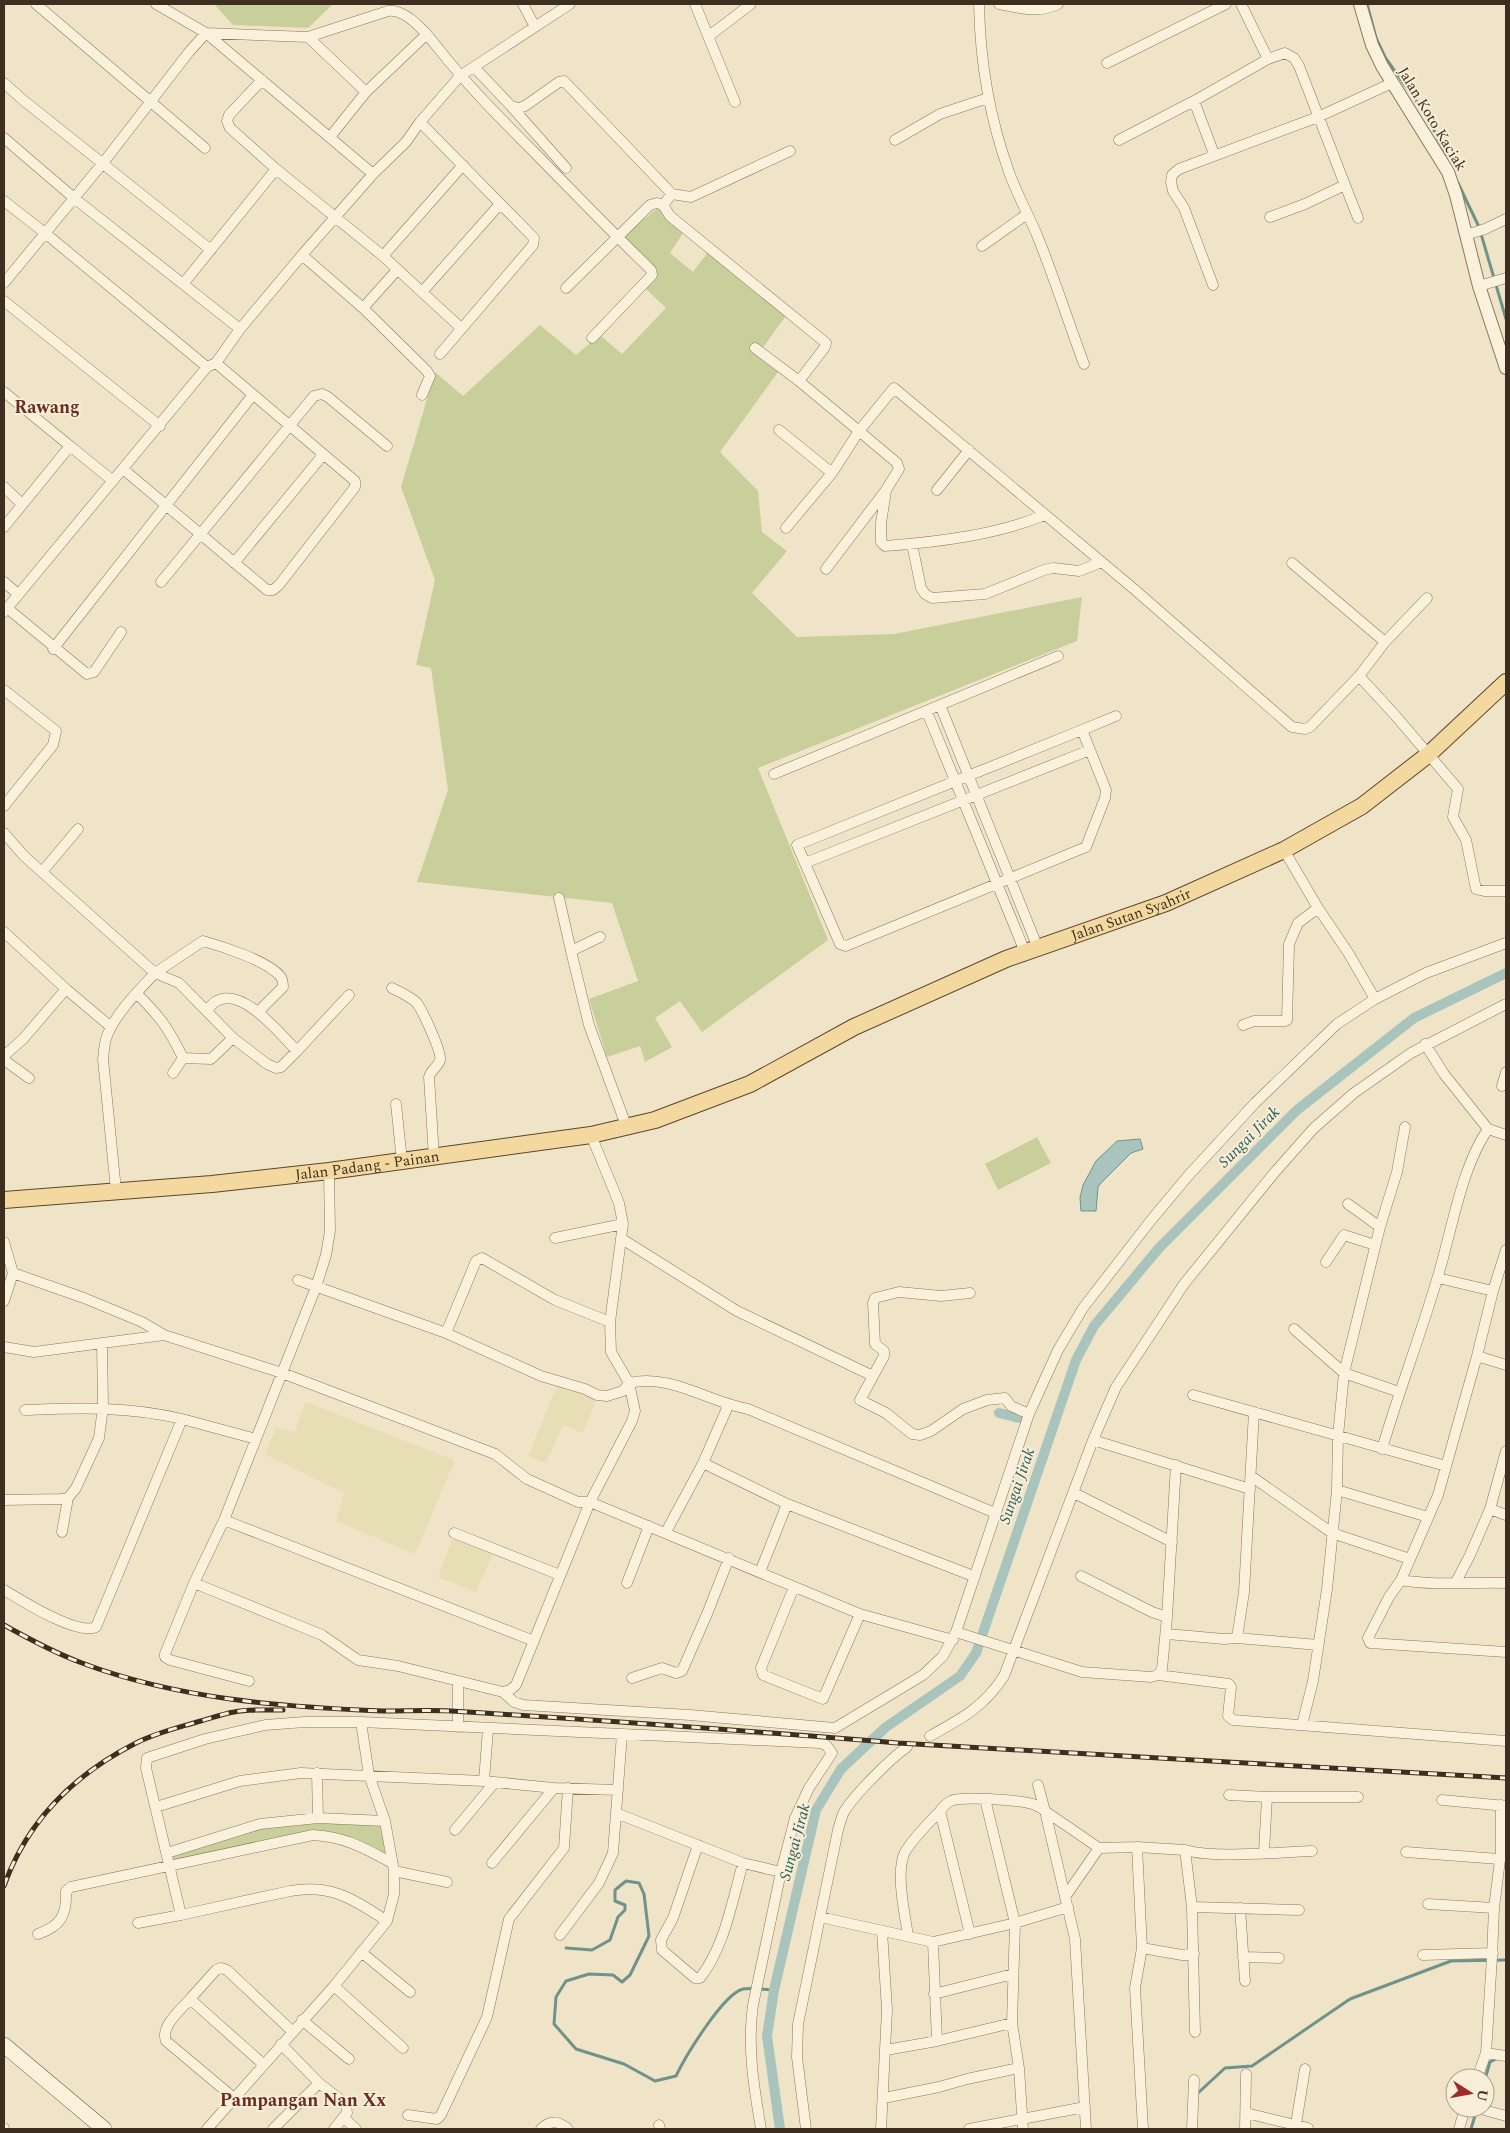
<svg xmlns="http://www.w3.org/2000/svg" width="1510" height="2133" viewBox="0 0 1510 2133" font-family="Spectral,serif">
<style>
.farmland{fill:#e6deb5}
.green{fill:#c9cf9b}
.water{fill:#a9c4bc;stroke:#6f938a}
.lines{fill:none;stroke-linecap:round;stroke-linejoin:round}
.stream{stroke:#6f938a;stroke-width:3}
.canal{stroke:#a9c4bc;stroke-width:10}
.minor-casing{stroke:#8d765c;stroke-width:11}
.tertiary-casing{stroke:#8d765c;stroke-width:14}
.secondary-casing{stroke:#6f573f;stroke-width:16}
.primary-casing{stroke:#5b4430;stroke-width:18}
.minor{stroke:#faf1dc;stroke-width:10}
.tertiary{stroke:#faf1dc;stroke-width:12}
.secondary{stroke:#faf1dc;stroke-width:15}
.primary{stroke:#f3d9a0;stroke-width:16}
.rail-casing{stroke:#3d2e20;stroke-width:5}
.rail{stroke:#f7eed8;stroke-width:3;stroke-dasharray:9;stroke-linecap:butt}
.labels{text-anchor:middle;dominant-baseline:central;stroke-width:4;stroke-linejoin:round;paint-order:stroke}
.street-label{font-size:15px;fill:#3d2e20;stroke:#f7eed8}
.water-label{font-size:16px;font-style:italic;fill:#2f5d5a;stroke:#f7eed8}
.quarter-label{font-size:18px;font-weight:bold;fill:#6b2e1e;stroke:#f7eed8}
</style>
<rect width="100%" height="100%" fill="#f0e4c8"/>
<path class="farmland" d="M558 1383 597 1398 583 1433 563 1425 546 1463 528 1456Z
M305 1402 452 1459 454 1462 415 1554 336 1521 344 1493 265 1454 276 1428 295 1432Z
M453 1537 493 1553 476 1592 438 1577Z"/>
<path class="green" d="M214 4H333L308 28 233 25Z
M658 208 683 233 670 253 693 272 708 252 788 313 759 353 781 368 720 452 758 491 762 532 787 551 752 593 797 637 894 634 1082 597 1077 641 758 768 828 940 702 1032 680 1001 655 1018 672 1047 645 1062 640 1046 607 1057 589 999 638 981 612 903 417 882 448 790 431 668 416 665 435 580 401 487 435 372 463 396 540 325 576 355 600 335 622 354 666 308 643 286 657 271 623 236Z
M1037 1137 1051 1163 998 1190 985 1164Z
M310 1820 382 1824 387 1858 326 1834 173 1861 174 1854 266 1825Z"/>
<path class="water" d="M1140 1139 1143 1149 1131 1153 1101 1183 1098 1187 1096 1211H1081L1080 1198 1083 1185 1096 1161 1117 1141Z"/>
<g class="lines">
<path class="stream" d="M1367 4 1376 38 1385 57 1429 119 1447 159
M1458 183 1479 227 1506 319
M566 1948 592 1950 610 1940 618 1917 625 1910V1905L615 1901V1890L626 1881 639 1883 644 1894 649 1936 630 1975 622 1982 613 1975 589 1974 566 1981 556 1997 554 2024 576 2049 624 2064 655 2081 676 2076C685 2057 723 1994 743 1989 753 1987 765 1990 774 1990
M1485 2079 1490 2062 1498 2058
M1198 2093 1225 2068 1252 2066 1350 1999 1451 1961 1506 1960
M1471 2129 1476 2112"/>
<path class="canal" d="M999 1413 1020 1418
M780 2129 767 2036 774 1990 816 1810 841 1769 886 1727 960 1676 976 1653 1076 1360 1094 1326 1159 1248 1297 1110 1414 1018 1506 973"/>
<g class="minor-casing">
<path id="minor" d="M36 4 205 148
M156 4 206 33 308 37 388 11C406 8 428 35 438 48 467 85 500 118 533 151 572 191 611 231 651 270L652 275 592 338
M523 4 535 27
M695 4 735 102
M979 4C980 60 990 119 1009 172 1017 194 1028 214 1037 235 1054 277 1068 321 1084 364
M999 4C1019 8 1039 14 1058 4
M1241 4 1268 59
M709 36 751 4
M308 37 366 92
M1107 63 1226 4
M474 67 511 106 519 108 525 106 559 82 564 81 672 194 691 197 790 151
M262 80 229 115 227 121 230 128 276 169 383 256 461 328
M4 83 23 100 211 250
M1194 101 1214 154
M511 106 566 168
M420 122 534 238 533 245 440 354
M330 137 366 92 427 34
M4 138 74 198 240 329
M895 140 940 114 988 98
M1119 140 1194 101 1268 59 1285 53 1294 58 1299 66 1345 185 1305 204 1270 217
M1345 185 1358 218
M672 194 663 205 670 216 826 343 825 347 799 381 859 431 832 473 786 528
M4 201 45 233 207 367
M1466 235 1485 229 1506 219
M982 246 1027 214
M302 255 363 308
M383 256 463 165
M397 270 363 308 427 371 430 376 422 395
M4 283 103 163 189 52 206 33 373 174
M183 284 276 169
M1213 285 1184 208 1173 191 1171 182 1172 175 1179 169 1318 117 1392 83
M1479 286 1506 278
M566 288 650 205 657 203 663 205
M422 292 500 204
M4 301 160 426
M755 348 799 381
M4 392 70 446
M779 430 832 473
M123 469 267 590H273L279 585 355 487V481L216 363
M4 487 22 504
M937 490 969 450
M886 491 881 523V542L885 546C939 542 995 535 1045 515
M4 527 70 446 113 481
M912 544 921 588 925 594 932 598 985 594 1044 570 1053 568 1079 571 1102 562
M234 563 323 455
M1292 563 1385 642
M826 569 886 490 899 469 897 463 859 431 894 388 1134 589 1292 727 1305 729 1310 727 1359 676 1385 642 1427 598
M4 582 18 594
M161 582 314 396 322 394 328 397 387 446
M7 608 87 674 94 672 121 632
M4 612 207 367 216 363 240 329 302 255 373 174 406 142 420 122 460 76 570 4
M53 649 252 396
M1359 676 1394 714 1458 789 1453 817 1466 840 1476 889 1484 891H1506
M4 690 56 731 53 745 4 806
M940 705 1038 948
M927 712 1025 952
M1082 730 1106 790 1105 798 1086 847 846 946 840 944 797 845 1082 730 1116 716
M774 774 1058 656
M4 833 24 856 155 973C139 990 113 1016 106 1039 104 1046 104 1053 103 1059L116 1190
M1284 850 1318 908 1349 954 1375 999
M805 863 1090 750
M42 872 78 829
M559 898 571 951
M4 932 66 989 111 1027
M600 937 571 951 589 1025 627 1128
M155 973 179 983 233 1038 267 1064 276 1068 281 1067 297 1051 349 995
M155 973 203 941C221 946 268 961 280 976 283 979 283 983 283 987L258 1012
M392 988C400 992 409 996 416 1002 422 1009 442 1052 440 1060 438 1067 431 1070 429 1077L434 1157
M136 993C159 1015 169 1029 183 1058
M207 1011C209 1008 212 1004 215 1002 241 984 281 1035 297 1051
M1243 1025 1254 1021H1285L1287 1020 1289 944 1298 923 1318 908
M1425 1044 1444 1074 1488 1129
M4 1056 23 1039 66 989
M4 1060 29 1078
M173 1073 183 1058 211 1059 233 1038
M1502 1086 1506 1072
M396 1104 402 1161
M1348 1204 1380 1227 1397 1172 1405 1127
M1380 1227 1344 1373 1399 1392
M555 1238 623 1224
M622 1239 737 1311 873 1376
M4 1242 13 1273 84 1298 142 1322 164 1335 282 1373 495 1454 527 1479 578 1502H590L860 1614 953 1640
M1506 1250 1493 1291 1477 1356 1438 1495 1401 1580 1389 1597 1368 1638 1370 1643 1506 1652
M1326 1262 1344 1235 1375 1245
M1438 1278 1493 1291
M298 1280 446 1333
M970 1293 941 1296 899 1292 875 1298 873 1303 875 1344 884 1351V1356L860 1400 886 1413 912 1434 920 1435 931 1431 963 1409 987 1400 1005 1398 1011 1406 1029 1414
M4 1301 13 1273
M610 1322 555 1300 482 1258 476 1261 446 1333 541 1376 585 1389 597 1395 607 1396 623 1391 629 1383C670 1373 708 1402 748 1409L995 1513
M1294 1329 1344 1373 1338 1436 1337 1490 1327 1589 1313 1681 1302 1725
M4 1347 34 1352 164 1335
M1477 1356 1506 1365
M1193 1395 1446 1466
M25 1410C80 1408 128 1406 182 1419
M1254 1412 1244 1592 1237 1638 1318 1645
M1093 1440 1250 1489
M1382 1449C1399 1391 1421 1334 1438 1276 1452 1230 1461 1168 1488 1129L1506 1135
M703 1463 787 1504
M1251 1476 1332 1533 1410 1559
M1337 1490 1428 1517
M1074 1493 1172 1542
M4 1500 61 1499 68 1498 76 1488 99 1438 103 1407 102 1343
M1490 1509 1506 1515
M224 1520 534 1641
M62 1532 68 1498
M666 1532 703 1463 728 1406
M454 1533 560 1575
M760 1572 787 1504 968 1574
M1081 1576 1152 1612 1167 1617 1176 1465
M1401 1580C1436 1586 1471 1582 1506 1583
M1456 1582 1470 1555 1490 1509 1506 1451
M194 1583 322 1635 358 1660 398 1666 503 1692 510 1690 516 1685 590 1502 632 1421 635 1411 629 1383 611 1352 610 1322 623 1224 619 1203 591 1135
M627 1583 649 1526
M794 1587 761 1668 763 1675 823 1699 860 1614
M4 1590C21 1600 77 1636 96 1627L182 1419 256 1439
M956 1632 1082 1672 1151 1677 1158 1675 1162 1669 1167 1617
M1167 1634 1224 1639 1237 1638
M1158 1675 1229 1684 1231 1687 1228 1716 1233 1720 1506 1741
M632 1678 662 1668 676 1673 682 1671 707 1614 729 1558
M249 1681 170 1660 165 1657V1654L194 1583 224 1520 316 1287 326 1255 330 1231 329 1171
M503 1692 514 1702 523 1705 690 1715 835 1728 923 1675 943 1656 956 1632 1029 1414 1058 1350 1083 1308 1152 1219 1188 1176 1255 1103 1337 1024 1375 999 1426 973 1506 943
M458 1727V1682
M930 1736C961 1719 984 1707 1004 1676L1093 1440 1116 1387 1184 1284 1275 1172 1314 1128 1354 1093 1411 1053 1506 1004
M317 1773 318 1818
M484 1781 488 1729
M1038 1785 1045 1811 1099 1848 1065 1897
M1229 1795 1267 1797
M985 1799 1015 1923 1012 2023 1019 2068 1023 2129
M1442 1800 1506 1806
M156 1807 240 1781 301 1773 484 1781 554 1788 618 1790
M940 1811C943 1807 946 1803 951 1801 962 1796 1015 1800 1028 1803 1035 1804 1040 1807 1045 1811L1075 1939 1086 2129
M616 1813 743 1863 781 1872
M455 1830 495 1782
M698 1845 673 1918 661 1940 662 1950 695 1978H700C725 1946 732 1901 743 1863
M1137 1847 1142 1948 1135 1988 1143 2129
M1099 1848 1137 1847 1185 1850 1192 1907 1195 2032
M1185 1850C1217 1859 1277 1852 1312 1851
M1264 1852 1267 1797H1358
M1406 1852 1499 1859
M167 1853 260 1824 318 1818 385 1821
M492 1863 554 1788
M394 1871 447 1882
M1428 1904 1494 1908
M1192 1907 1299 1910
M1240 1908 1245 1981
M820 1917 933 1942 1015 1923 1068 1907
M387 1921C353 1899 332 1884 290 1891L181 1915 146 1768 147 1758 205 1739 265 1725 305 1722H361L820 1743 826 1745 832 1753 809 1788 795 1818 781 1872 753 2005C747 2047 754 2088 761 2129
M138 1923 181 1915
M38 1934C61 1926 67 1915 66 1891L71 1887 313 1835C346 1837 364 1848 392 1863
M560 1935 599 1883 613 1853 622 1734
M908 1936C905 1914 895 1872 905 1852 914 1837 928 1824 940 1811L970 1934
M933 1942 937 2041
M1142 1948 1182 1955 1194 1954
M361 1952 410 1992
M1423 1955 1493 1953
M1243 1957 1279 1958
M334 1986 403 2048
M934 1994 1013 1974
M190 1999 216 1970 221 1968 227 1970 292 2031
M302 2020 349 2059
M281 2044 319 2083 346 2104 347 2113 334 2129
M886 2050 937 2041 1012 2023
M1486 2053 1506 2056
M1477 2078 1486 2053 1492 1957 1494 1908 1501 1852V1805
M234 2098 166 2041C160 2026 181 2010 190 1999L263 2064
M884 2098 939 2087 967 2079 1019 2068
M1477 2108 1506 2116
M1246 2113 1308 2128
M408 2115 437 2119 441 2115 487 2017 509 1919 564 1848 568 1788
M344 2118 356 2129
M1296 2124 1305 2069
M659 2125 660 2129
M4 2128V2129
M207 2129 334 1986 387 1921 394 1894V1871L385 1821 369 1775 361 1722
M273 2129 319 2083
M541 2129C550 2120 559 2121 568 2129
M806 2129 797 2057 798 2024 838 1830C840 1824 841 1818 844 1812 854 1795 890 1759 907 1747
M881 2129 887 2010 882 1931
M969 2129 1085 2107
M1192 2129 1194 2080
M1245 2129 1246 2074
M1459 2129 1465 2108"/>
</g>
<g class="tertiary-casing">
<path id="tertiary" d="M1360 4 1372 45 1382 66 1448 172 1456 195 1479 286 1506 368"/>
</g>
<g class="secondary-casing">
<path id="secondary" d="M4 2045 104 2129"/>
</g>
<g class="primary-casing">
<g id="primary">
<path id="s1" d="M4 1200 212 1184 329 1171 591 1135 655 1120 750 1084 854 1027 1006 959 1166 903 1284 850 1362 806 1429 754 1506 682"/>
</g>
</g>
<use href="#minor" class="minor"/>
<use href="#tertiary" class="tertiary"/>
<use href="#secondary" class="secondary"/>
<use href="#primary" class="primary"/>
<g class="rail-casing">
<path id="rail" d="M4 1625C29 1639 55 1653 82 1663 177 1699 282 1707 383 1711 406 1711 428 1710 451 1711 600 1720 749 1731 898 1743L1506 1778
M4 1886C27 1821 75 1774 136 1743 156 1733 177 1728 197 1722 209 1719 222 1714 234 1712 249 1709 267 1710 283 1710"/>
</g>
<use href="#rail" class="rail"/>
</g>
<g class="labels">
<g class="street-label">
<text transform="translate(1432 119) rotate(59)">Jalan Koto Kaciak</text>
<text stroke="none"><textPath href="#s1" startOffset="1176">Jalan Sutan Syahrir</textPath></text>
<text stroke="none"><textPath href="#s1" startOffset="365">Jalan Padang - Painan</textPath></text>
</g>
<g class="water-label">
<text transform="translate(1249 1137) rotate(-45)">Sungai Jirak</text>
<text transform="translate(1017 1486) rotate(-71)">Sungai Jirak</text>
<text transform="translate(795 1842) rotate(-75)">Sungai Jirak</text>
</g>
<g class="quarter-label">
<text x="47" y="407">Rawang</text>
<text x="303" y="2100">Pampangan Nan Xx</text>
</g>
</g>
<rect width="1510" height="2133" fill="none" stroke="#3d2e20" stroke-width="10"/>
<g transform="translate(1470 2093) rotate(101)"><circle r="24" fill="#f7eed8" stroke="#ada18e"/>
<path d="M0-4L9 19L0 12L-9 19Z" fill="#9e2a2b"/>
<text y="-8" font-size="14" font-weight="bold" text-anchor="middle" fill="#3d2e20">U</text>
</g>
</svg>
